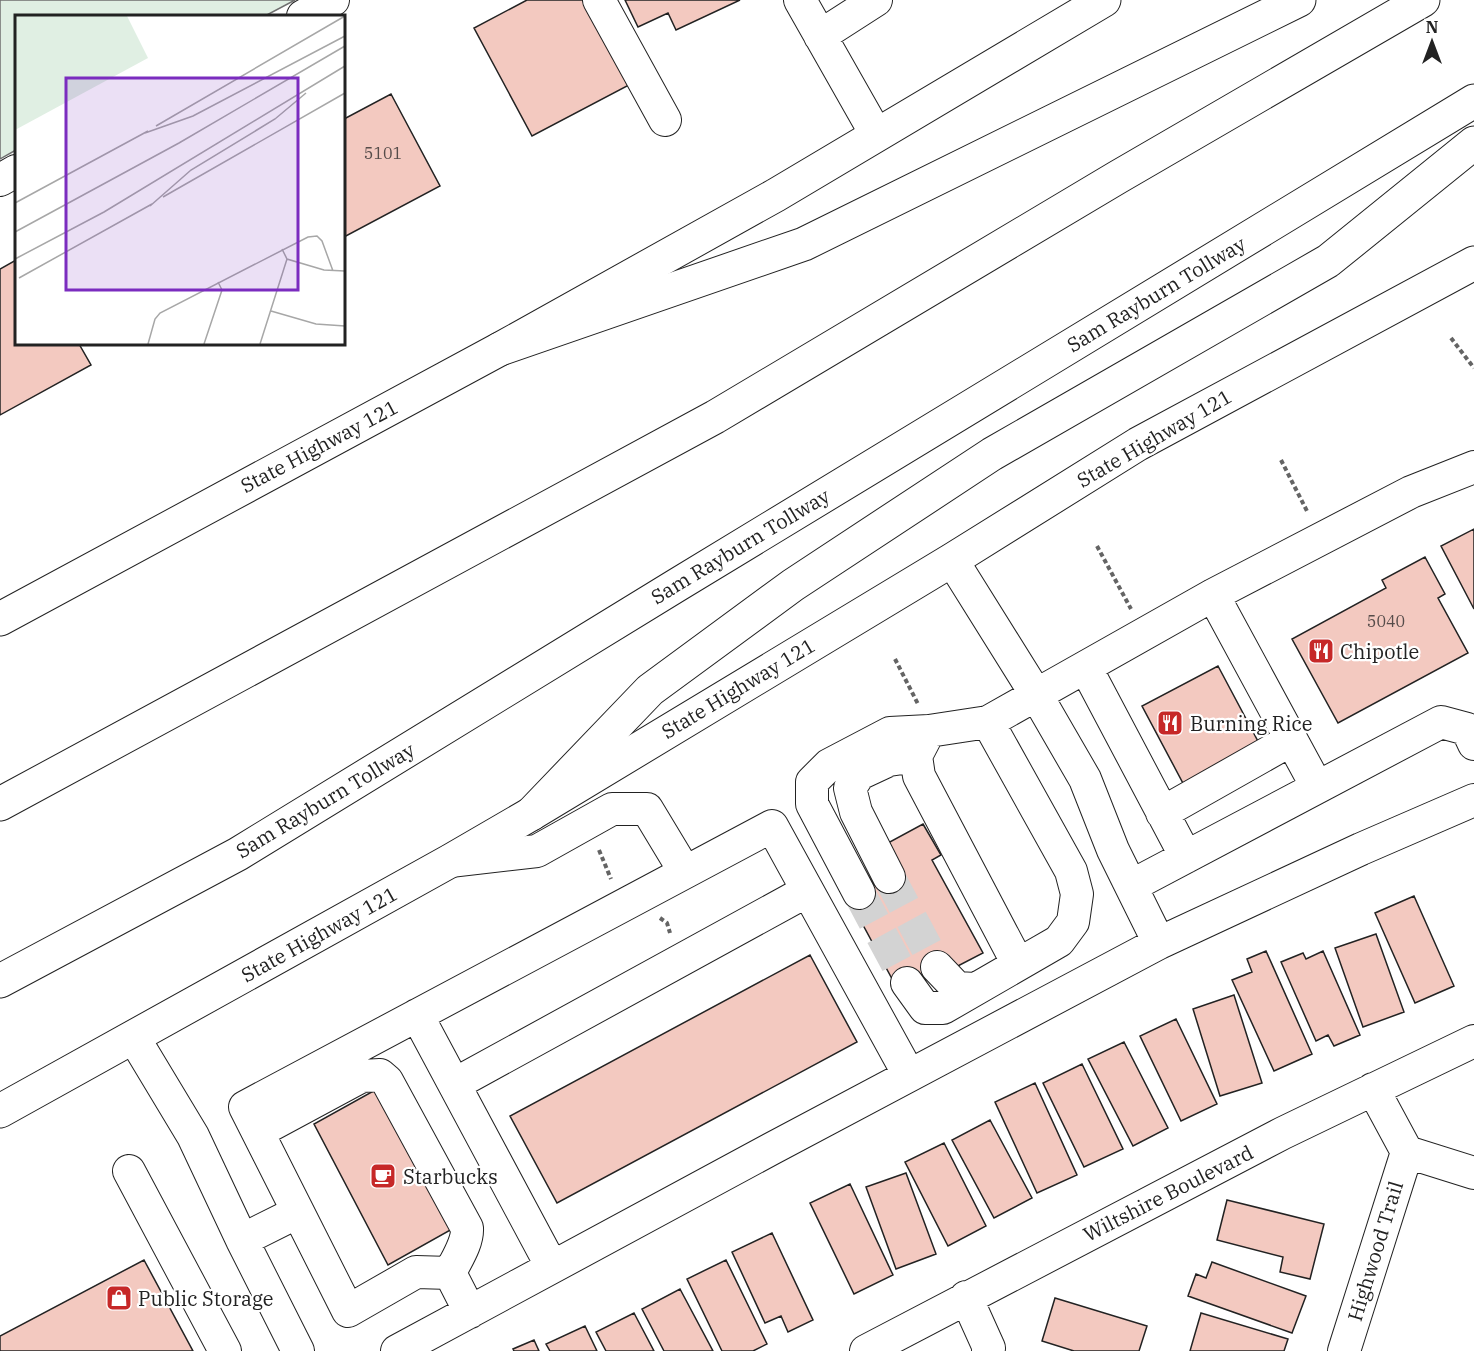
<svg xmlns="http://www.w3.org/2000/svg" width="1474" height="1351" viewBox="0 0 1474 1351" font-family="'IBM Plex Serif',serif">
<style>
.green{fill:#e0efe3;stroke:#6f6f6f;stroke-width:1.5}
.building{fill:#f3c9c0;stroke:#222;stroke-width:1.5}
.lines{fill:none;stroke-linecap:round;stroke-linejoin:round}
.minor-tunnel{stroke:#d3d3d3;stroke-width:32;stroke-dasharray:32 16;stroke-linecap:butt}
.minor-casing{stroke:#222;stroke-width:34}
.major-casing{stroke:#222;stroke-width:35}
.highway-casing{stroke:#222;stroke-width:35}
.path{stroke:#646464;stroke-width:4;stroke-dasharray:4.5 3;stroke-linecap:butt}
.minor{stroke:#fff;stroke-width:32}
.major{stroke:#fff;stroke-width:33}
.highway{stroke:#fff;stroke-width:33}
.labels{text-anchor:middle;dominant-baseline:central;stroke-width:4.5;stroke-linejoin:round;paint-order:stroke}
.number-label{font-size:16px;fill:#564c4a}
.street-label{font-size:20px;fill:#222;stroke:#fff}
.poi-label{font-size:20px;fill:#222;stroke:#fff;text-anchor:start}
.inset-road{fill:none;stroke:#a7a7a7;stroke-width:1.5}
.view{fill:#7b2cbf;fill-opacity:0.15;stroke:#7b2cbf;stroke-width:3}
.inset-edge{fill:none;stroke:#222;stroke-width:3}
</style>
<rect width="100%" height="100%" fill="#fff"/>
<path class="green" d="M0 0H295L265 16H16V150L0 159Z"/>
<path class="building" d="M527 0H583L629 85 532 136 474 28Z
M625 0H740L676 30 668 13 638 27Z
M391 94 440 186 344 237V119Z
M16 260V344H79L91 365 0 415V269Z
M1474 529V609L1441 546Z
M1425 557 1445 594 1438 598 1468 653 1338 723 1292 639 1386 588 1382 580Z
M1218 666 1261 747 1185 787 1142 706Z
M923 824 941 855 932 860 983 953 954 968 949 960 897 988 849 899 901 870 886 844Z
M1414 896 1454 986 1415 1003 1375 913Z
M1376 934 1404 1012 1363 1027 1335 948Z
M1266 951 1312 1054 1274 1071 1232 980 1252 972 1247 959Z
M1323 951 1360 1035 1334 1046 1328 1035 1316 1041 1281 962 1303 953 1306 959Z
M810 955 857 1042 557 1203 510 1116Z
M1234 995 1262 1083 1220 1096 1193 1009Z
M1176 1019 1217 1104 1181 1121 1140 1036Z
M1124 1042 1168 1128 1133 1146 1088 1059Z
M1082 1064 1123 1149 1084 1167 1043 1083Z
M1035 1083 1077 1175 1037 1193 995 1102Z
M377 1089 454 1228 388 1265 314 1124Z
M990 1120 1032 1198 994 1218 952 1140Z
M944 1143 986 1226 948 1246 905 1162Z
M906 1173 936 1254 896 1269 866 1187Z
M850 1184 893 1275 854 1294 810 1203Z
M1227 1200 1324 1224 1310 1279 1280 1272 1283 1257 1217 1240Z
M772 1233 813 1320 788 1332 781 1316 765 1323 732 1252Z
M144 1260 193 1351H0V1336Z
M726 1260 767 1344 753 1351H722L687 1279Z
M1212 1262 1306 1296 1292 1333 1188 1296 1196 1274 1206 1278Z
M680 1289 713 1351H664L642 1309Z
M1055 1298 1147 1326 1139 1351H1074L1042 1341Z
M634 1313 654 1351H606L596 1332Z
M1201 1313 1288 1339 1284 1351H1190Z
M585 1326 597 1351H550L546 1344Z
M534 1340 539 1351H514L513 1349Z"/>
<g class="lines">
<path class="minor-tunnel" d="M889 877 937 967
M859 893 907 983"/>
<g class="minor-casing">
<path id="minor" d="M599 0 665 120
M800 0 876 134
M303 16 333 0
M820 36 876 0
M0 180 16 171
M952 560 1037 696 1085 779 1113 850 1159 943
M1213 595 1317 787
M1086 668 1186 857
M1162 813 1291 740
M450 861 537 851 612 809H647L685 872
M889 877 856 812 850 788 859 774 889 760 916 756
M1131 886 1441 722 1467 729 1474 744
M859 893 812 804V782L829 765 890 733 929 731
M1018 964 919 776 916 756 929 731 988 722 1213 595 1411 492 1474 467
M937 967 957 988 975 989
M907 983 925 1008H943L1059 941 1073 922 1077 894 1071 871 988 722
M417 1015 552 1267
M134 1038 193 1136 242 1240 298 1351
M455 1084 807 891
M1373 1089 1407 1152 1474 1173
M258 1132 362 1076 380 1075 387 1081 467 1228C468 1243 456 1260 450 1273
M129 1171 225 1351
M242 1240 298 1212
M966 1297 989 1348 988 1351
M470 1312 450 1273 416 1272 348 1311 245 1107 772 826 909 1075
M397 1351 771 1149 1159 943 1361 849 1474 800
M866 1351 1283 1133 1474 1041
M1344 1351 1407 1152"/>
</g>
<g class="major-casing">
<path id="major" d="M0 619 500 349 776 195 1104 0
M0 1111 450 861 531 814 952 560 1138 444 1474 263"/>
</g>
<g class="highway-casing">
<path id="highway" d="M500 349 804 244 1299 0
M0 804 715 417 1118 177 1423 0
M531 814 650 690 793 585 992 454 1328 261 1474 143
M0 981 238 854 677 585 1474 101"/>
</g>
<path class="path" d="M1451 338 1474 368
M1281 460 1308 513
M1097 546 1131 609
M895 659 918 704
M599 850 611 879
M660 918 667 923 670 933"/>
<use href="#minor" class="minor"/>
<use href="#major" class="major"/>
<use href="#highway" class="highway"/>
</g>
<defs>
<g id="restaurant-square" transform="scale(1.35)"><rect x="-9" y="-9" width="18" height="18" rx="4" fill="#c62828" stroke="#fff"/><path d="M-5-6h1v4h1v-4h1v4h1v-4h1v5L-1.5 .5V6h-2V.5L-5-1ZM5-6V6H3V1.5H1.5Q1.5-4 5-6Z" fill="#fff"/></g>
<g id="cafe-square" transform="scale(1.35)"><rect x="-9" y="-9" width="18" height="18" rx="4" fill="#c62828" stroke="#fff"/><path d="M-5.5-4.5H6V0H3Q3 3.5 0 3.5H-2.5Q-5.5 3.5-5.5 0ZM3-3.2v2h1.7v-2ZM-6 4.5H4V6H-6Z" fill="#fff"/></g>
<g id="shop-square" transform="scale(1.35)"><rect x="-9" y="-9" width="18" height="18" rx="4" fill="#c62828" stroke="#fff"/><path d="M-5-2.5h2.3a2.7 3.5 0 0 1 5.4 0H5L5.5 6h-11ZM-1.5-2.5h3a1.5 2.3 0 0 0-3 0Z" fill="#fff"/></g>
</defs>
<g fill-rule="evenodd">
<use href="#restaurant-square" x="1321" y="651"/>
<use href="#restaurant-square" x="1170" y="723"/>
<use href="#cafe-square" x="383" y="1176"/>
<use href="#shop-square" x="119" y="1298"/>
</g>
<g class="labels">
<g class="number-label">
<text x="383" y="153">5101</text>
<text x="1386" y="621">5040</text>
</g>
<g class="street-label">
<text transform="translate(1156 294) rotate(-31)">Sam Rayburn Tollway</text>
<text transform="translate(1154 438) rotate(-30)">State Highway 121</text>
<text transform="translate(319 446) rotate(-28)">State Highway 121</text>
<text transform="translate(740 546) rotate(-31)">Sam Rayburn Tollway</text>
<text transform="translate(738 688) rotate(-31)">State Highway 121</text>
<text transform="translate(325 800) rotate(-31)">Sam Rayburn Tollway</text>
<text transform="translate(319 934) rotate(-29)">State Highway 121</text>
<text transform="translate(1168 1193) rotate(-27)">Wiltshire Boulevard</text>
<text transform="translate(1375 1251) rotate(-73)">Highwood Trail</text>
</g>
<g class="poi-label">
<text x="1340" y="651">Chipotle</text>
<text x="1190" y="723">Burning Rice</text>
<text x="403" y="1176">Starbucks</text>
<text x="138" y="1298">Public Storage</text>
</g>
</g>
<g transform="translate(15 15)">
<rect width="330" height="330" fill="#fff"/>
<path d="M0 1H112L133 43 0 115Z" fill="#e0efe3"/>
<path class="inset-road" d="M141 111 330 1M130 118 178 101 330 21M148 182 330 78M0 188 133 116M135 191 176 155 260 104 291 78M0 217 164 128 330 31M267 234 272 244 309 255 330 256M0 244 89 197 330 51M4 263 137 189M256 296 301 309 330 311M133 329 140 304 145 298 293 222 302 221 307 226 318 256M189 329 207 275 203 267M245 329 272 244"/>
<path class="view" d="M51 63H283V275H51Z"/>
<rect width="330" height="330" class="inset-edge"/>
</g>
<g transform="translate(1432 42)" stroke="#ffffff" stroke-width="4.5" paint-order="stroke">
<path d="M0-4.5L10 22L0 15L-10 22Z" fill="#222222"/>
<text y="-9" font-size="16" font-weight="bold" text-anchor="middle" fill="#222222">N</text>
</g>
</svg>
